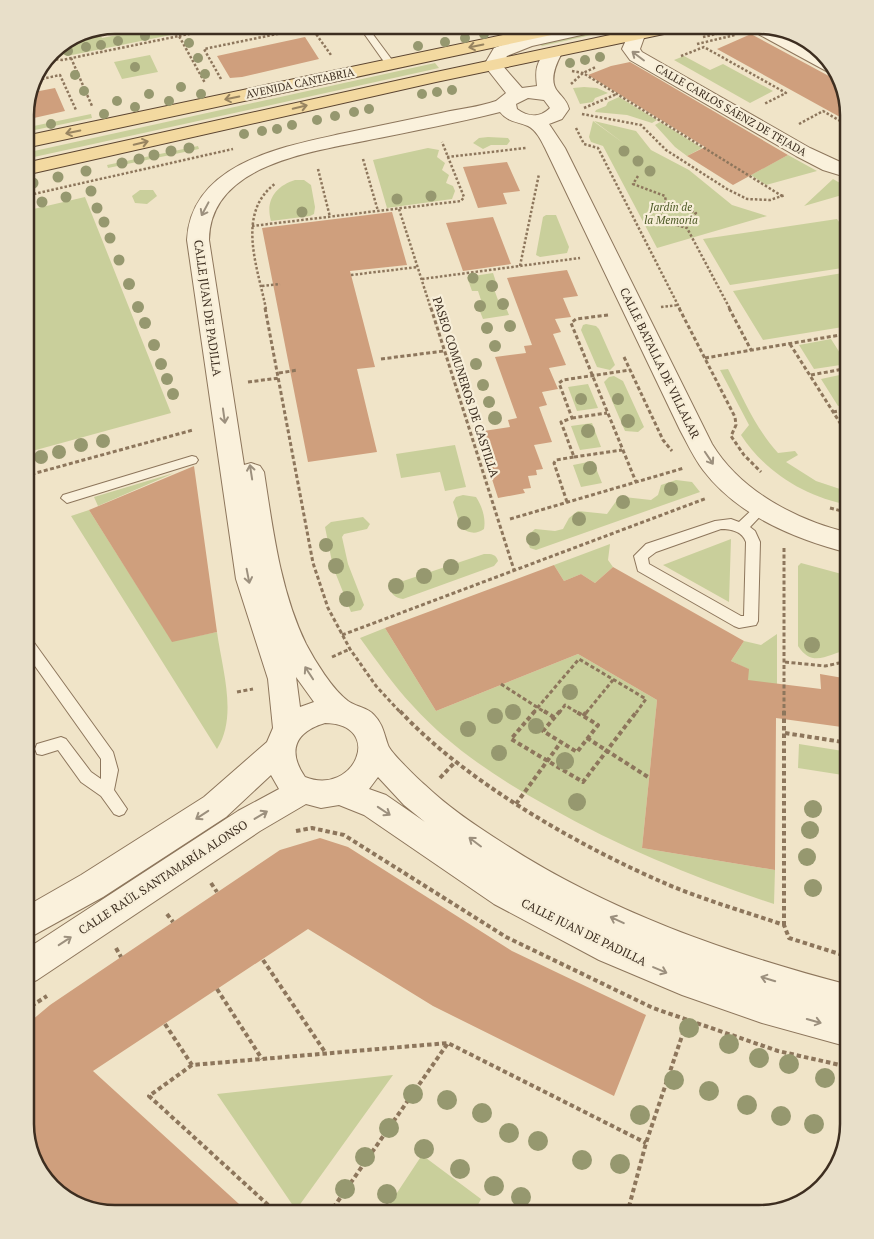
<svg xmlns="http://www.w3.org/2000/svg" width="874" height="1239" viewBox="0 0 874 1239" font-family="'PT Serif',serif">
<style>
.green{fill:#c9cf9b}
.building{fill:#cf9f7d}
.lines{fill:none;stroke-linecap:round;stroke-linejoin:round}
.lane-casing{stroke:#8d765c;stroke-width:2}
.street-casing{stroke:#8d765c;stroke-width:2}
.primary-casing{stroke:#5b4430;stroke-width:2}
.path-far2{stroke:#8d765c;stroke-width:2.5;stroke-dasharray:2.5 2;stroke-linecap:butt}
.path-far1{stroke:#8d765c;stroke-width:3;stroke-dasharray:4 2.5;stroke-linecap:butt}
.path{stroke:#8d765c;stroke-width:4;stroke-dasharray:4.5 3;stroke-linecap:butt}
.lane{fill:#faf1dc;fill-rule:evenodd}
.street{fill:#faf1dc;fill-rule:evenodd}
.primary{fill:#f3d9a0;fill-rule:evenodd}
.tree{fill:#96986f}
.oneway{stroke:#988460}
.oneway2{stroke:#9c907e}
.labels{text-anchor:middle;dominant-baseline:central;stroke-width:4.5;stroke-linejoin:round;paint-order:stroke}
.far-street-label{font-size:11px;fill:#3d2e20;stroke:#f7eed8}
.far-park-label{font-size:11px;font-style:italic;fill:#4d5a26;stroke:#f7eed8}
.street-label{font-size:12px;fill:#3d2e20;stroke:#f7eed8}
.rim{fill:none;stroke:#3d2e20;stroke-width:2.5}
</style>
<rect width="100%" height="100%" fill="#f0e4c8"/>
<path class="green" d="M168 25H206L205 28 67 56 62 54 60 51 62 46 55 48 98 31 102 38Z
M619 25H636L542 46 539 44Z
M150 55 158 72 122 79 114 62Z
M684 56 710 70 723 64 773 91 750 103 674 60Z
M435 63 439 68 25 159V153Z
M584 87 597 88 608 93 595 98 593 102 580 104 573 88Z
M619 97 657 120 652 123 627 115 595 112 596 110 606 106 608 102Z
M91 114 92 118 30 131 29 127Z
M593 121 626 145 594 121 636 131 651 150 689 170 732 205 767 216 657 248 603 146 591 142 589 137Z
M660 122 702 148 687 156 675 147 655 125Z
M488 137 508 138 510 141 507 145H491L483 149 473 143 479 138Z
M198 146 199 149 108 168 107 165Z
M428 148 439 150 437 157 445 163 442 170 449 175 446 183 453 186 455 191 452 199 387 208 373 160Z
M788 155 817 171 766 185 751 175Z
M833 179 849 188V193L804 206Z
M295 180H304L311 185 315 207 314 214 310 216 271 221C265 200 276 186 295 180Z
M140 190H153L157 196 147 204 135 203 132 196Z
M85 197 171 413 25 453V211Z
M546 215H556L569 247 567 253 540 257 536 255 543 217Z
M837 219 849 236V267L730 285 703 239Z
M849 272V326L763 340 733 291Z
M493 273 498 288 494 289 498 300H503L509 315 483 319 477 304 482 303 478 291H472L467 277Z
M586 324 596 326 599 329 615 365 610 370 597 367 581 330 583 325Z
M831 339 847 364 814 369 799 345Z
M728 369C743 398 756 429 778 453L795 451 798 455 786 462 816 481 849 492V505C805 497 765 472 741 435L749 425 720 370Z
M849 373V404L838 406 821 379Z
M614 376 623 381 644 427 638 432 625 431 604 382 609 377Z
M588 384 598 408 577 411 568 387Z
M592 423 601 447 580 450 571 426Z
M455 445 466 487 445 491 440 472 401 478 396 454Z
M593 461 602 483 581 487 573 465Z
M174 473 98 506 94 497Z
M676 480 692 482 700 492 536 550 530 548 526 537 535 529 555 531 563 529 569 518 578 511 607 514 617 500 624 497 651 500 658 495 661 485Z
M463 495 476 497C482 506 486 518 484 529 475 535 470 533 461 528L453 502 456 497Z
M89 510 172 641 217 632C222 669 238 716 217 749L71 516Z
M363 517 370 524 367 529 344 534 342 537 348 564 364 605 361 610 351 612 333 567 325 527 331 522Z
M731 539 729 602 663 565Z
M610 544 608 560 613 567 595 583 581 574 564 581 554 565Z
M484 554C492 554 496 554 498 561L494 566 403 599C395 597 390 595 391 585Z
M801 563 849 576V650C829 652 814 670 798 646V566Z
M385 628 436 711 578 654 657 700 642 848 775 870 774 904C695 878 621 848 549 807 499 779 452 749 413 706 393 685 377 661 360 638Z
M777 634V689L747 682 748 669 731 661 744 641 761 645Z
M799 744 849 752V776L798 768Z
M393 1075 296 1210 217 1094Z
M422 1155 481 1199 473 1214H383Z"/>
<path class="building" d="M751 34 840 82 849 122 717 49Z
M305 37 319 59 242 77 230 78 217 56Z
M630 62 676 89 788 155 733 185 687 156 705 147 588 75 611 66Z
M55 88 65 111 25 120 29 93Z
M507 162 520 191 503 193 507 204 478 208 463 167Z
M392 212 407 265 350 271 375 367 357 369 377 452 308 462 262 228Z
M493 217 511 264 463 271 446 223Z
M567 270 578 296 563 298 571 317 555 319 561 332 553 334 566 365 549 368 558 389 542 392 547 405 539 407 552 442 534 445 543 469 536 470 537 475 528 476 531 488 523 489 525 493 498 498 477 432 510 427 508 420 517 418 495 357 526 353 524 346 532 345 507 278Z
M194 466 217 632 172 642 89 510Z
M554 565 564 581 581 574 595 583 613 567 744 641 731 661 749 669 748 680 821 689 820 674 849 679V728L776 718 775 870 642 848 657 700 578 654 436 711 385 628Z
M320 838 348 847 512 951 646 1015 614 1096 433 1006 308 929 93 1071 250 1214H109L84 1206 35 1161 25 1125V1026L50 1005 121 957 280 850Z"/>
<g class="lines">
<g class="lane-casing">
<path id="lane" d="M358 25H366L395 64 393 66H387Z
M192 456 196 457 198 460 196 463 67 503 61 498 63 495Z
M763 502 769 507 750 527 755 531 760 542 758 621 756 625 739 628 734 626 638 571 634 556 646 544 715 521 731 519 739 522 758 504ZM721 529C731 529 742 531 746 542L744 616H741L649 564 648 558 656 552Z
M25 635 30 637 113 752 118 770 114 790 127 809 124 814 119 816 114 814 101 796 81 782 58 750 42 755 37 754 35 749 37 744 61 737 66 739 91 772 101 779V759L25 652Z"/>
</g>
<g class="street-casing">
<path id="street" d="M578 25H611L608 29 532 46 507 56 502 65 522 88 537 86C535 69 536 64 547 49H559L562 53C556 64 548 81 558 92 563 98 567 101 569 109L562 119 549 124 565 148 712 444C741 492 797 520 849 533V553C795 539 738 516 703 470 694 458 687 443 680 430L545 148C541 140 536 130 528 126 516 121 508 122 500 112 457 123 413 131 369 140 312 152 210 164 209 240L244 465 251 463 260 466 264 472C273 530 280 590 306 644 315 661 332 689 348 701 356 707 367 707 374 715 383 724 384 734 388 745 390 752 418 779 425 785 448 807 476 826 503 843 609 912 727 953 849 985V1047L762 1023 682 995 599 960 494 904 364 815 339 805 321 808 306 804 260 831 37 980 25 985V950L238 811 279 789 271 775 226 817 103 897 25 940V907L81 875 204 797 267 742 273 728 268 679 236 579 187 240C191 164 281 147 340 134 374 127 407 120 441 113 459 109 479 107 496 101L506 93 484 65 494 48 521 38ZM528 98 544 100 550 108C540 118 528 117 517 109L516 104ZM296 677 314 702 300 707ZM325 723C385 724 355 797 305 777 287 751 295 732 325 723ZM378 777 404 805 425 822 386 795 369 789Z
M746 25C753 25 760 24 766 26 783 29 834 58 838 74L830 73 749 29Z
M636 30 642 31 645 35 640 49 642 52 810 148 849 166V178L823 170 796 156 630 60 622 49 630 31Z"/>
</g>
<g class="primary-casing">
<path id="primary" d="M550 25H584L581 29 575 30 25 148V136Z
M657 25H692L689 29 683 30 436 82 25 175V163L436 72Z"/>
</g>
<path class="path-far2" d="M706 31 731 25
M179 36 234 25
M703 37 733 30
M697 44 735 35
M681 56 704 47 786 93 764 104
M47 58 62 60 179 36 205 83
M71 58 92 106
M572 71 583 73 782 196
M221 79 204 49 311 27 331 55
M33 81 60 75 76 110
M571 84 583 73 596 67
M584 108 617 94
M582 114 641 125 666 150 727 189 747 199 770 200 785 195
M799 124 823 111 849 126
M576 128 584 144 598 148 680 309
M447 157 526 148
M363 159 378 211
M318 169 330 217
M638 176 633 184 665 196 666 202 660 217 662 221 687 228 730 309
M25 196 233 149
M666 202 682 206 696 213 690 218
M399 209 431 309
M252 226 461 201 464 197 442 142
M520 266 539 174
M351 275 418 267
M422 279 580 258
M262 286 280 284
M661 307 678 305
M266 309C258 268 235 213 276 183"/>
<path class="path-far1" d="M265 308 313 563 328 608 350 649 376 686 401 713
M431 308 514 570
M679 308 735 417 736 425 731 436 744 455 761 472
M729 308 751 350
M608 315 576 319 571 323 636 482
M790 344 849 437
M624 357 663 440 672 451
M705 358 840 335 849 350
M381 359 444 351
M279 373 298 370
M811 375 849 368
M248 382 279 378
M833 412 849 409
M572 418 607 413
M574 457 622 450
M25 476 193 430
M567 502 554 463 556 460 574 457 561 422 572 418 559 383 563 380 630 370
M830 508 849 513
M510 519 684 468
M784 548V713
M342 635 707 498
M332 657 350 649
M785 662 825 666 849 661
M501 684 546 713
M237 692 253 689
M533 713 579 659 646 699 636 713
M559 713 565 705 578 713
M586 713 613 680"/>
<path class="path" d="M400 711C464 781 582 848 669 885 707 901 746 912 784 925L789 938 849 957
M535 711 511 739 583 782 637 711
M544 711 555 718
M560 711 543 731 577 752 598 725 575 711
M784 711V925
M583 716 587 711
M785 733 849 743
M587 738 648 777
M440 778 455 762
M516 804 561 742
M296 831 312 828 344 835 506 937 653 1008 778 1051 849 1067
M211 883 217 892
M167 914 173 922
M116 948 121 957
M263 960 325 1052
M217 989 262 1059
M25 1010 47 996
M165 1024 192 1065 448 1043 646 1143
M192 1065 149 1096 278 1214
M329 1214 448 1043
M627 1214 646 1143 687 1021"/>
<use href="#lane" class="lane"/>
<use href="#street" class="street"/>
<use href="#primary" class="primary"/>
</g>
<g class="tree">
<circle cx="484" cy="34" r="5"/>
<circle cx="145" cy="36" r="5"/>
<circle cx="465" cy="38" r="5"/>
<circle cx="118" cy="41" r="5"/>
<circle cx="445" cy="42" r="5"/>
<circle cx="189" cy="43" r="5"/>
<circle cx="101" cy="45" r="5"/>
<circle cx="418" cy="46" r="5"/>
<circle cx="86" cy="47" r="5"/>
<circle cx="68" cy="51" r="5"/>
<circle cx="600" cy="57" r="5"/>
<circle cx="198" cy="58" r="5"/>
<circle cx="585" cy="60" r="5"/>
<circle cx="570" cy="63" r="5"/>
<circle cx="135" cy="67" r="5"/>
<circle cx="205" cy="74" r="5"/>
<circle cx="75" cy="75" r="5"/>
<circle cx="181" cy="87" r="5"/>
<circle cx="452" cy="90" r="5"/>
<circle cx="84" cy="91" r="5"/>
<circle cx="437" cy="92" r="5"/>
<circle cx="149" cy="94" r="5"/>
<circle cx="201" cy="94" r="5"/>
<circle cx="422" cy="94" r="5"/>
<circle cx="117" cy="101" r="5"/>
<circle cx="169" cy="101" r="5"/>
<circle cx="135" cy="107" r="5"/>
<circle cx="369" cy="109" r="5"/>
<circle cx="354" cy="112" r="5"/>
<circle cx="104" cy="114" r="5"/>
<circle cx="335" cy="116" r="5"/>
<circle cx="317" cy="120" r="5"/>
<circle cx="51" cy="124" r="5"/>
<circle cx="292" cy="125" r="5"/>
<circle cx="277" cy="129" r="5"/>
<circle cx="262" cy="131" r="5"/>
<circle cx="244" cy="134" r="5"/>
<circle cx="189" cy="148" r="5.5"/>
<circle cx="171" cy="151" r="5.5"/>
<circle cx="624" cy="151" r="5.5"/>
<circle cx="154" cy="155" r="5.5"/>
<circle cx="139" cy="159" r="5.5"/>
<circle cx="638" cy="161" r="5.5"/>
<circle cx="122" cy="163" r="5.5"/>
<circle cx="86" cy="171" r="5.5"/>
<circle cx="650" cy="171" r="5.5"/>
<circle cx="58" cy="177" r="5.5"/>
<circle cx="33" cy="183" r="5.5"/>
<circle cx="91" cy="191" r="5.5"/>
<circle cx="431" cy="196" r="5.5"/>
<circle cx="66" cy="197" r="5.5"/>
<circle cx="397" cy="199" r="5.5"/>
<circle cx="42" cy="202" r="5.5"/>
<circle cx="97" cy="208" r="5.5"/>
<circle cx="302" cy="212" r="5.5"/>
<circle cx="104" cy="222" r="5.5"/>
<circle cx="110" cy="238" r="5.5"/>
<circle cx="119" cy="260" r="5.5"/>
<circle cx="473" cy="278" r="5.5"/>
<circle cx="129" cy="284" r="6"/>
<circle cx="492" cy="286" r="6"/>
<circle cx="503" cy="304" r="6"/>
<circle cx="480" cy="306" r="6"/>
<circle cx="138" cy="307" r="6"/>
<circle cx="145" cy="323" r="6"/>
<circle cx="510" cy="326" r="6"/>
<circle cx="487" cy="328" r="6"/>
<circle cx="154" cy="345" r="6"/>
<circle cx="495" cy="346" r="6"/>
<circle cx="161" cy="364" r="6"/>
<circle cx="476" cy="364" r="6"/>
<circle cx="167" cy="379" r="6"/>
<circle cx="483" cy="385" r="6"/>
<circle cx="173" cy="394" r="6"/>
<circle cx="581" cy="399" r="6"/>
<circle cx="618" cy="399" r="6"/>
<circle cx="489" cy="402" r="6"/>
<circle cx="495" cy="418" r="7"/>
<circle cx="628" cy="421" r="7"/>
<circle cx="588" cy="431" r="7"/>
<circle cx="103" cy="441" r="7"/>
<circle cx="81" cy="445" r="7"/>
<circle cx="59" cy="452" r="7"/>
<circle cx="41" cy="457" r="7"/>
<circle cx="590" cy="468" r="7"/>
<circle cx="671" cy="489" r="7"/>
<circle cx="623" cy="502" r="7"/>
<circle cx="579" cy="519" r="7"/>
<circle cx="464" cy="523" r="7"/>
<circle cx="533" cy="539" r="7"/>
<circle cx="326" cy="545" r="7"/>
<circle cx="336" cy="566" r="8"/>
<circle cx="451" cy="567" r="8"/>
<circle cx="424" cy="576" r="8"/>
<circle cx="396" cy="586" r="8"/>
<circle cx="347" cy="599" r="8"/>
<circle cx="812" cy="645" r="8"/>
<circle cx="570" cy="692" r="8"/>
<circle cx="513" cy="712" r="8"/>
<circle cx="495" cy="716" r="8"/>
<circle cx="536" cy="726" r="8"/>
<circle cx="468" cy="729" r="8"/>
<circle cx="499" cy="753" r="8"/>
<circle cx="565" cy="761" r="9"/>
<circle cx="577" cy="802" r="9"/>
<circle cx="813" cy="809" r="9"/>
<circle cx="810" cy="830" r="9"/>
<circle cx="807" cy="857" r="9"/>
<circle cx="813" cy="888" r="9"/>
<circle cx="689" cy="1028" r="10"/>
<circle cx="729" cy="1044" r="10"/>
<circle cx="759" cy="1058" r="10"/>
<circle cx="789" cy="1064" r="10"/>
<circle cx="825" cy="1078" r="10"/>
<circle cx="674" cy="1080" r="10"/>
<circle cx="709" cy="1091" r="10"/>
<circle cx="413" cy="1094" r="10"/>
<circle cx="447" cy="1100" r="10"/>
<circle cx="747" cy="1105" r="10"/>
<circle cx="482" cy="1113" r="10"/>
<circle cx="640" cy="1115" r="10"/>
<circle cx="781" cy="1116" r="10"/>
<circle cx="814" cy="1124" r="10"/>
<circle cx="389" cy="1128" r="10"/>
<circle cx="509" cy="1133" r="10"/>
<circle cx="538" cy="1141" r="10"/>
<circle cx="424" cy="1149" r="10"/>
<circle cx="365" cy="1157" r="10"/>
<circle cx="582" cy="1160" r="10"/>
<circle cx="620" cy="1164" r="10"/>
<circle cx="460" cy="1169" r="10"/>
<circle cx="494" cy="1186" r="10"/>
<circle cx="345" cy="1189" r="10"/>
<circle cx="387" cy="1194" r="10"/>
<circle cx="521" cy="1197" r="10"/>
</g>
<defs><path id="oneway-shaft" d="M-6 0H5M1.5-3L5.5 0L1.5 3" fill="none" stroke-width="1.6" stroke-linecap="round" stroke-linejoin="round" transform="scale(1.25)"/></defs>
<g class="oneway">
<use href="#oneway-shaft" transform="translate(476 46) rotate(168)"/>
<use href="#oneway-shaft" transform="translate(232 98) rotate(168)"/>
<use href="#oneway-shaft" transform="translate(300 107) rotate(-13)"/>
<use href="#oneway-shaft" transform="translate(73 132) rotate(168)"/>
<use href="#oneway-shaft" transform="translate(141 143) rotate(-13)"/>
</g>
<g class="oneway2">
<use href="#oneway-shaft" transform="translate(638 56) rotate(-143)"/>
<use href="#oneway-shaft" transform="translate(205 209) rotate(118)"/>
<use href="#oneway-shaft" transform="translate(224 416) rotate(82)"/>
<use href="#oneway-shaft" transform="translate(709 458) rotate(56)"/>
<use href="#oneway-shaft" transform="translate(251 472) rotate(-99)"/>
<use href="#oneway-shaft" transform="translate(248 576) rotate(79)"/>
<use href="#oneway-shaft" transform="translate(309 673) rotate(-123)"/>
<use href="#oneway-shaft" transform="translate(384 811) rotate(34)"/>
<use href="#oneway-shaft" transform="translate(202 815) rotate(147)"/>
<use href="#oneway-shaft" transform="translate(261 815) rotate(-31)"/>
<use href="#oneway-shaft" transform="translate(475 842) rotate(-143)"/>
<use href="#oneway-shaft" transform="translate(617 920) rotate(-155)"/>
<use href="#oneway-shaft" transform="translate(65 941) rotate(-33)"/>
<use href="#oneway-shaft" transform="translate(660 970) rotate(23)"/>
<use href="#oneway-shaft" transform="translate(768 979) rotate(-163)"/>
<use href="#oneway-shaft" transform="translate(814 1021) rotate(16)"/>
</g>
<g class="labels">
<g class="far-street-label">
<text transform="translate(300 83) rotate(-12)">AVENIDA CANTABRIA</text>
<text transform="translate(731 110) rotate(30)">CALLE CARLOS SÁENZ DE TEJADA</text>
</g>
<g class="far-park-label">
<text x="671" y="207">Jardín de<tspan x="671" dy="13">la Memoria</tspan></text>
</g>
<g class="street-label">
<text transform="translate(208 308) rotate(82)">CALLE JUAN DE PADILLA</text>
<text transform="translate(660 363) rotate(64)">CALLE BATALLA DE VILLALAR</text>
<text transform="translate(466 387) rotate(72)">PASEO COMUNEROS DE CASTILLA</text>
<text transform="translate(163 877) rotate(-33)">CALLE RAÚL SANTAMARÍA ALONSO</text>
<text transform="translate(584 932) rotate(26)">CALLE JUAN DE PADILLA</text>
</g>
</g>
<path d="M0 0H874V1239H0ZM115 34H759A81 81 0 0 1 840 115V1124A81 81 0 0 1 759 1205H115A81 81 0 0 1 34 1124V115A81 81 0 0 1 115 34Z" fill="#e8dfc9" fill-rule="evenodd"/>
<path class="rim" d="M115 34H759A81 81 0 0 1 840 115V1124A81 81 0 0 1 759 1205H115A81 81 0 0 1 34 1124V115A81 81 0 0 1 115 34Z"/>
</svg>
